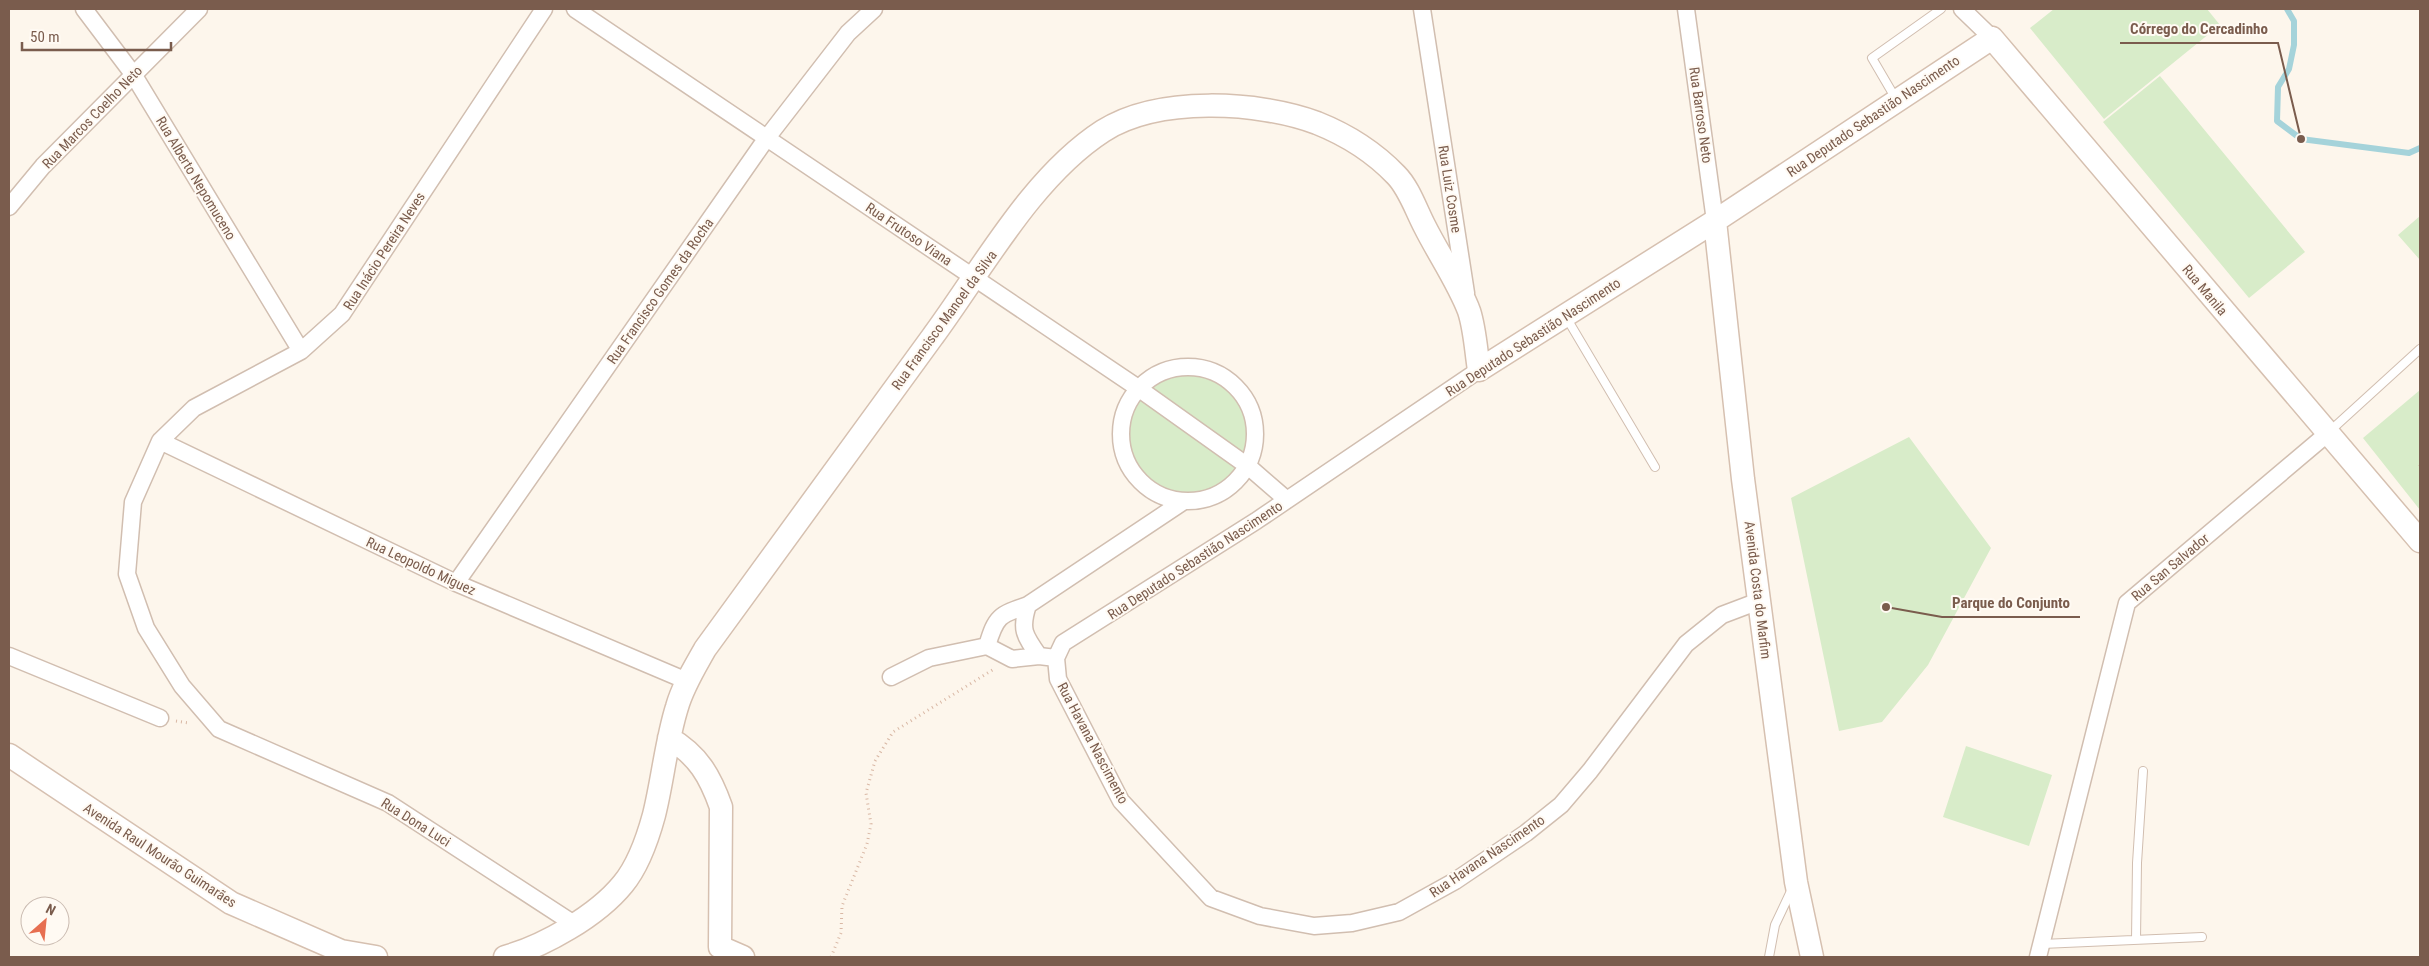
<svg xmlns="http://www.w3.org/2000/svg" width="2429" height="966" viewBox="0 0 2429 966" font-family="'Roboto Condensed',sans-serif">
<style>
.green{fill:#d8ecc9}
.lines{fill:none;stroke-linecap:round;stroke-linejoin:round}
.stream{stroke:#a5d3da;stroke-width:6}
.lane-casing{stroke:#d1beb0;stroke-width:10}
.street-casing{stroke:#d1beb0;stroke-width:19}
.secondary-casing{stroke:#d6c0b0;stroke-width:25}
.path{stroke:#d9b8a5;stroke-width:3;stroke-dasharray:1 4;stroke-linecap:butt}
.lane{stroke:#fff;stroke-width:8}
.street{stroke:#fff;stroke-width:16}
.secondary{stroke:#fff;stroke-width:22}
.labels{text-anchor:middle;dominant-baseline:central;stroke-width:4;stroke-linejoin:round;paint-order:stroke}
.street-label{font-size:14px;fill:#7a5c4d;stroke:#fffaf3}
.leader{fill:none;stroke:#7a5c4d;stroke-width:2}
.callout-dot{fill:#7a5c4d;stroke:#fffaf3;stroke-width:2}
.callout-label{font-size:15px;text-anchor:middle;font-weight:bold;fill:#7a5c4d;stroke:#fffaf3;stroke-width:4;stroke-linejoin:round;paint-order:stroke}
</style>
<rect width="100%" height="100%" fill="#fdf6ec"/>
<path class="green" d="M2054 9H2207L2220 25 2104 119 2030 28Z
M2160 76 2305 252 2249 298 2103 122Z
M2420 216V260L2398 235Z
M1121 434a67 67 0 1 1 134 0a67 67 0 1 1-134 0Z
M2420 390V510L2363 438Z
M1909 437 1991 548 1928 665 1882 722 1839 731 1791 498Z
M1966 746 2052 775 2029 846 1943 817Z"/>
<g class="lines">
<path class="stream" d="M2287 9 2294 21V45L2289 69 2278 87 2277 121 2301 139 2409 153 2420 148"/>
<g class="lane-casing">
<path id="lane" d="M1896 99 1872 58 1941 9
M1566 317 1655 467
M2330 431 2420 349
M2136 940 2137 863 2143 771
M2042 944 2202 937
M1769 957 1775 925 1792 889"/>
</g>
<g class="street-casing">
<path id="street" d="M84 9 133 74 301 351
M544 9 342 314 301 351 194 408 160 441 133 502 127 574 146 628 182 686 219 729 388 803 574 924
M575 9 1138 388 1249 467 1287 500
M1422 9 1466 293
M1686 9 1715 221
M1962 9 1992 38
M9 207 43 166 199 9
M1121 434a67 67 0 1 1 134 0a67 67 0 1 1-134 0Z
M1479 370 1256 521 1063 643 1056 658 1058 679 1121 801 1211 898 1260 916 1314 926 1352 923 1399 912 1455 881 1526 833 1561 805 1590 771 1686 644 1722 615 1759 601
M160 441 456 583 687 681
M456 583 766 139 848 33 874 9
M1028 605C1020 629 1024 635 1039 656L1056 658
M987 646 1012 659 1039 656
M9 656 160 718
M891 677 929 658 987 646C996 616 999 615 1028 605L1184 501
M2038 957 2127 603 2327 434"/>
</g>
<g class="secondary-casing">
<path id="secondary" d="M1715 221 1743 479 1796 882 1812 957
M669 738C698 755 710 776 721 807L720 947 743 957
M9 755 231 903 341 951 376 957
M505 957C544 946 597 916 623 884 638 866 648 837 654 815 663 779 666 742 677 707 683 686 695 667 705 649 781 544 857 440 933 336 983 268 1032 177 1103 131 1158 96 1258 101 1317 123 1347 135 1373 151 1396 175 1409 188 1416 210 1425 227 1438 253 1459 284 1469 311 1475 329 1476 351 1479 370L1715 221 1992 38 2420 541"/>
</g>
<path class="path" d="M2420 465V469
M176 721 189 723
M831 957 841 933 842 906 867 844 871 824 866 793 875 761 893 732 994 669"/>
<use href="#lane" class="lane"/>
<use href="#street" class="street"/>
<use href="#secondary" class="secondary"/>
</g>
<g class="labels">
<g class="street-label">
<text transform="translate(1701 115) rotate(82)">Rua Barroso Neto</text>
<text transform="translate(1873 116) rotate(-34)">Rua Deputado Sebastião Nascimento</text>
<text transform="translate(92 117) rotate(-46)">Rua Marcos Coelho Neto</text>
<text transform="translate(196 178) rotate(59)">Rua Alberto Nepomuceno</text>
<text transform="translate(1450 189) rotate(81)">Rua Luiz Cosme</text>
<text transform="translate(909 234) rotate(34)">Rua Frutoso Viana</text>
<text transform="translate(384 251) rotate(-57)">Rua Inácio Pereira Neves</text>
<text transform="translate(2205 290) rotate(50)">Rua Manila</text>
<text transform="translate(660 291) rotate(-55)">Rua Francisco Gomes da Rocha</text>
<text transform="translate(944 320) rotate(-54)">Rua Francisco Manoel da Silva</text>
<text transform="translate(1533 337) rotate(-33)">Rua Deputado Sebastião Nascimento</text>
<text transform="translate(1195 560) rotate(-33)">Rua Deputado Sebastião Nascimento</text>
<text transform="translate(421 566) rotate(25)">Rua Leopoldo Miguez</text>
<text transform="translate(2170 567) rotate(-40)">Rua San Salvador</text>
<text transform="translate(1758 590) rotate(83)">Avenida Costa do Marfim</text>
<text transform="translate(1093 743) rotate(62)">Rua Havana Nascimento</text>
<text transform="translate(416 822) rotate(32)">Rua Dona Luci</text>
<text transform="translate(160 855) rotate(33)">Avenida Raul Mourão Guimarães</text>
<text transform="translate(1487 856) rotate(-34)">Rua Havana Nascimento</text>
</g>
</g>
<path class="leader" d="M2301 139L2278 43H2120M1886 607L1942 617H2080"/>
<g class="callout-dot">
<circle cx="2301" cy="139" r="5"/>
<circle cx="1886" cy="607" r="5"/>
</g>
<g class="callout-label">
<text x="2199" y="34">Córrego do Cercadinho</text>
<text x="2011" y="608">Parque do Conjunto</text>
</g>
<rect width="2429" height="966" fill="none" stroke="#7a5c4d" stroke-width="20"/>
<g transform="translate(45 921) rotate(27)"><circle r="24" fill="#fffaf3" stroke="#cabbb1"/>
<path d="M0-4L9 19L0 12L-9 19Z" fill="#e76f51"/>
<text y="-8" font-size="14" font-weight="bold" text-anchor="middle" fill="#7a5c4d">N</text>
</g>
<path d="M22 42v8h149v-8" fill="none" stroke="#7a5c4d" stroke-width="2.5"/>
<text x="30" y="42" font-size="15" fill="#7a5c4d" stroke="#fffaf3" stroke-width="4" paint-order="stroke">50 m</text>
</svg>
